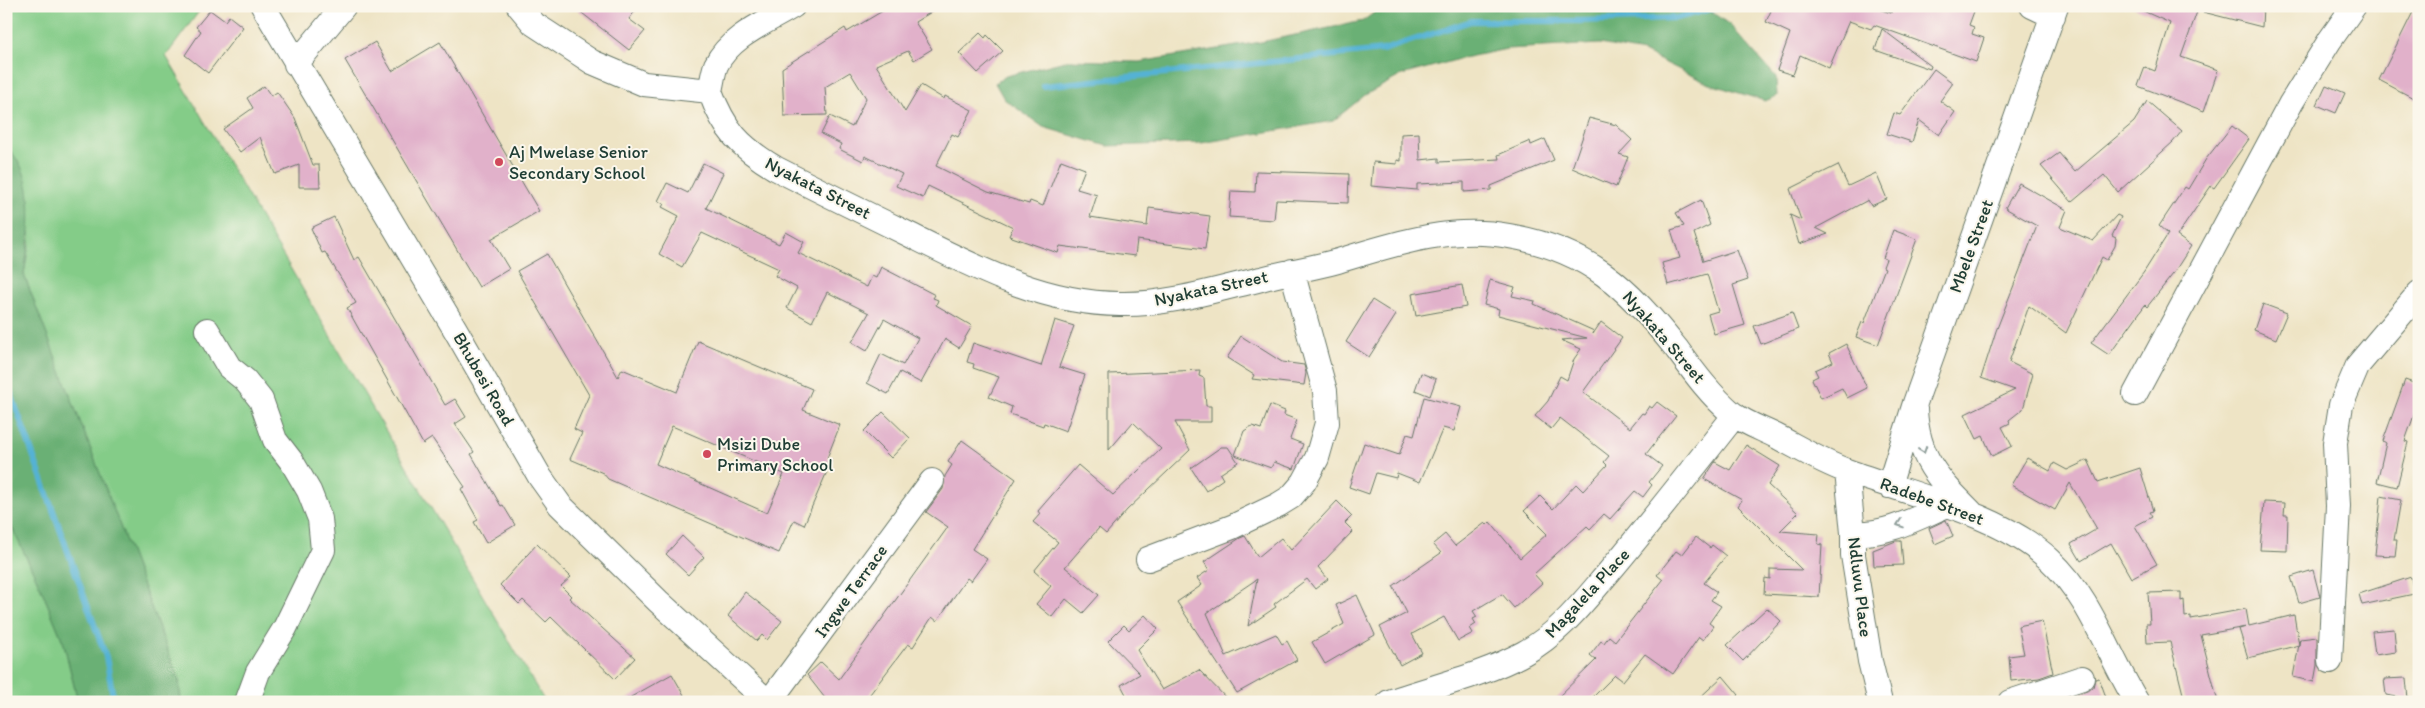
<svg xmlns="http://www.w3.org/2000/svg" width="2425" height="708" viewBox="0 0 2425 708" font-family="Itim,sans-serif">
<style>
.green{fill:#84cc88;stroke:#52845e}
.forest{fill:#6bb074;stroke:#457654}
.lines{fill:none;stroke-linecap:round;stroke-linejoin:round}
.stream{stroke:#55b2d4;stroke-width:6}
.building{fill:#e1b1ca;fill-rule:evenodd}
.minor-casing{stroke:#677767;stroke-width:26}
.minor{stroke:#fff;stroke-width:24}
.oneway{stroke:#8f9e9a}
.poi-dot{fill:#d1495b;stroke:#fbf7ec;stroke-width:2}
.labels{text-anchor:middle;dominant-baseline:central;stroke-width:4;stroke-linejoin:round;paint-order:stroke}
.poi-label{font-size:18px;fill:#1f3d34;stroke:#fbf7ec;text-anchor:start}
.street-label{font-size:18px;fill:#1f3d34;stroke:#fbf7ec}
</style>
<rect width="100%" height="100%" fill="#fbf7ec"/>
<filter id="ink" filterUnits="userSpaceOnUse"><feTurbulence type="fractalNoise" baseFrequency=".02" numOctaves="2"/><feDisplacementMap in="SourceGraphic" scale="10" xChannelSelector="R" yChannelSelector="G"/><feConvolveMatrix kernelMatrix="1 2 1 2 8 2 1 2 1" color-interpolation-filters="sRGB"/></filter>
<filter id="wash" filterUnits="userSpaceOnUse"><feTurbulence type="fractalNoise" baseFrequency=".0096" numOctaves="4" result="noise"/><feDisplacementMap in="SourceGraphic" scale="20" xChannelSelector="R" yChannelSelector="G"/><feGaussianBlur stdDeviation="1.12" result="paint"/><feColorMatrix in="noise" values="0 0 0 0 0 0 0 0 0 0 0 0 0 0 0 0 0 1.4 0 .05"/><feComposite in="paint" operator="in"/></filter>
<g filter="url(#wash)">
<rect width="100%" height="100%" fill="#eee4c5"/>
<path class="green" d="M6 6H203L166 56 545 702H181L179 680 24 275 30 238 13 153 6 148Z
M6 515 40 586 64 644 78 702H6Z"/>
<path class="forest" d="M1383 6H1703L1730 25 1776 77 1777 96 1765 101 1707 83 1643 52 1600 44 1507 49 1463 58 1402 75 1365 95 1333 121 1201 143 1107 146 1043 127 1004 99 995 83 1006 76 1069 60 1139 62 1261 42 1363 21Z
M6 148C40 172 29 240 24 275L179 680 181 702H78L64 644 40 586 6 515Z"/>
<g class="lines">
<path class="stream" d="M1043 86 1383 50 1471 21H1580L1677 18 1721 6
M6 380 106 657 114 702"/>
</g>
<g id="blocks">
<path class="building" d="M573 6H639L629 19 645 31 629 50Z
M891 6H941L915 22 932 49 914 60 908 51 876 65 905 112 921 85 944 99 945 96 972 110 958 137 952 134 936 166 988 192 1029 204 1030 201 1043 206 1061 160 1085 169 1077 189 1097 195 1090 217 1147 226 1149 208 1210 216 1205 249 1137 240 1135 256 1060 246 1058 253 1009 236 1013 227 928 186 923 198 896 186 902 174 865 156 863 161 839 149 841 144 821 134 830 116 852 127 866 98 850 72 825 87 827 115 784 116 782 68 845 28 847 32Z
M1773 6H1869L1891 13 1893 6H1976L1969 25 1974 27 1972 34 1984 38 1976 62 1874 25 1871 29 1849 21 1829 68 1800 55 1793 75 1777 70 1790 33 1766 22Z
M2132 6H2199L2181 57 2218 70 2204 111 2138 86 2145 67 2155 71 2170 23Z
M2204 6H2263L2262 27 2203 12Z
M2416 6H2419V101L2379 80Z
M210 10 225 21 229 16 243 27 208 73 185 55 201 31 196 27Z
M1882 29 1931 66 1930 69 1875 50Z
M980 33 985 38 987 35 1003 51 978 73 959 53Z
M375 42 392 71 440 42 539 211 491 239 509 269 479 287 345 60Z
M1934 69 1953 83 1940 101 1955 112 1939 135 1919 120 1912 142 1887 134 1894 113 1900 115Z
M2326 85 2345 93 2336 113 2317 105Z
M264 86 271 96 277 92 295 118 313 165H319L320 187H299V165L275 174 260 137 240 152 223 129 253 108 247 98Z
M2147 101 2182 131 2173 142 2118 192 2104 175 2072 202 2041 166 2059 153 2075 172 2134 122Z
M1589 118 1616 125 1632 140 1619 154 1628 157 1616 187 1572 168Z
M2232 126 2249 139 2214 188 2211 186 2177 236 2191 246 2173 274 2147 307 2145 305 2109 355 2091 343 2144 272 2168 234 2159 226 2185 187 2188 189 2206 159Z
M1419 133 1420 160 1439 158V162L1499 159 1498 155 1530 141 1531 145 1545 139 1554 160 1491 186V190L1464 192V182L1417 184V190L1371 186 1373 162 1397 164V160L1401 161V134Z
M703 163 723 173 706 208 779 244 786 232 804 242 798 253 867 287 872 276 876 278 881 267 935 295 933 298 938 300 936 305 972 326 959 348 945 339 921 383 900 372 888 394 867 383 881 354 903 365 918 338 884 319 867 351 852 342 869 313 827 292 812 322 787 308 797 288 775 276 779 269 702 233 682 267 659 254 679 216 662 207 664 204 658 201 667 183 688 193Z
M1838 165 1848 186 1876 173 1887 199 1871 206 1868 200 1816 228 1828 234 1799 244 1790 215 1801 220 1790 189Z
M1256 171 1349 174 1348 203 1276 200 1274 220 1229 217 1231 191 1255 192Z
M2019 183 2067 210 2060 227 2093 241 2117 215 2121 217 2112 236 2116 238 2115 246 2107 260 2102 257 2066 333 2029 306 2009 362 2033 374 2023 409 2009 420 2010 423 2002 427 2012 446 1992 456 1983 436 1977 439 1965 414 2015 390 1981 378 1996 331 2037 226 2005 208Z
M1701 200 1710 225 1694 233 1703 261 1737 250 1748 280 1733 285 1745 325 1714 334 1708 314 1718 311 1707 274 1668 285 1662 263 1680 258 1671 230 1684 226 1676 213Z
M334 217 354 260 359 257 445 405 455 399 466 417 455 424 474 452 471 454 501 506 503 505 515 525 486 543 474 522 478 520 461 489 465 487 432 438 423 444 347 308 356 303 325 252 322 253 311 228Z
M1893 230 1917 239 1878 345 1856 337 1862 322 1864 323 1885 268 1883 267 1886 259 1883 258Z
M547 254 618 377 622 369 677 392 698 341 812 389 803 410 840 425 827 458 832 460 804 525 794 520 779 553 608 479 603 473 570 459 582 433 574 429 589 395 517 271ZM672 426 784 474 767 513 656 464Z
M1490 280 1515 287 1512 296 1535 301 1534 304 1594 331 1593 334 1601 322 1622 338 1583 392 1630 428 1642 413 1644 414 1649 406 1652 408 1657 402 1676 416 1646 454 1662 466 1649 482 1652 485 1643 497 1635 491 1610 519 1604 514 1590 529 1587 526 1534 574 1542 583 1514 608 1502 594 1473 611 1477 617 1473 619 1476 624 1470 628 1473 633 1458 641 1444 617 1412 634 1422 653 1400 665 1380 627 1407 613 1393 586 1441 553 1433 544 1445 534 1455 546 1485 523 1487 525 1490 522 1520 558 1547 534 1524 511 1540 496 1553 509 1576 484 1583 491 1607 465 1604 462 1609 456 1560 418 1551 429 1535 416 1548 401 1560 376 1567 380 1574 359 1581 349 1561 340 1587 338 1498 315 1499 309 1484 305Z
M1462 285 1466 307 1416 316 1412 294Z
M1372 300 1396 315 1369 357 1346 342Z
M2263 304 2287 313 2276 339 2254 330Z
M1792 313 1798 329 1761 344 1754 326Z
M1055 320 1074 326 1059 367 1085 375 1066 431 1044 423 1043 426 1010 414 1012 407 989 397 999 377 973 368 974 364 967 362 973 343 1041 366Z
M1241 336 1282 362 1304 365 1306 373 1304 385 1252 379 1254 375 1227 358Z
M1846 344 1867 388 1847 398 1842 388 1821 398 1812 379 1818 376 1815 370 1833 362 1829 353Z
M1200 370 1199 376 1204 378 1206 406H1211V422H1175L1190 450 1127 510 1106 534 1099 528 1065 567 1099 595 1083 613 1066 599 1052 617 1036 604 1051 586 1034 571 1058 542 1033 522 1040 514 1038 511 1078 465 1113 495 1161 449 1133 422 1109 450V374Z
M1421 373 1436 379 1430 396 1415 390Z
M2405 380 2419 385V401L2405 441 2408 442 2397 487 2377 482 2386 443 2383 441Z
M1424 397 1461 407 1454 431 1443 428 1420 482 1397 473 1396 478 1376 473 1369 494 1349 487 1364 443 1399 455 1407 434 1414 436Z
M1270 405 1285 411 1284 415 1297 420 1290 439 1303 444 1294 469 1274 462 1271 468 1235 455 1244 431 1252 426 1261 429Z
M883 412 910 438 891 458 864 431Z
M962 440 1016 479 972 549 987 559 971 581 967 578 937 621 932 617 913 647 908 644 864 702H828L807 675 821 662 839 679 948 527 926 512 943 489 945 476 952 465 948 462Z
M1746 445 1780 466 1768 485 1798 513 1780 531 1819 534 1818 544 1822 545 1819 597 1764 594 1765 578 1770 579V569L1802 570 1738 506 1742 500 1704 479 1715 462 1730 470Z
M1221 447H1228L1238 462 1220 474 1223 479 1206 491 1191 468Z
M2027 458 2050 471 2054 463 2067 470 2088 460 2098 482 2140 468 2153 511 2149 512 2152 517 2135 526 2157 564 2131 578 2111 543 2081 561 2071 544 2097 529 2070 483 2055 510 2011 485Z
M2381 496 2401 500 2394 540H2397L2395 556 2375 555Z
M1337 501 1352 516 1345 523 1353 531 1318 567 1328 579 1315 589 1307 579 1274 604 1276 607 1248 626 1257 579 1207 613 1226 656 1276 634 1282 644 1287 641 1297 660 1237 693 1177 602 1202 585 1197 578 1209 570 1204 562 1240 538 1245 536 1258 557 1281 538 1291 550Z
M2264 502 2285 503 2284 515H2288L2287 551 2260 550Z
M1946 520 1953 536 1935 544 1929 528Z
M682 536 704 557 688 575 666 554Z
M1696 537 1710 548 1712 545 1726 556 1704 583 1717 592 1711 600 1721 606 1709 623 1713 626 1703 640 1699 637 1673 674 1645 654 1623 681 1615 675 1588 702H1553L1596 660 1590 655 1601 641 1604 643 1609 636 1615 641 1663 580 1657 575 1676 551 1682 555Z
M1896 541H1901L1903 565 1874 566 1873 550Z
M537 544 571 577 561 586 571 596 569 598 635 658 615 679 551 617 546 622 523 600 519 604 500 585Z
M2313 570 2320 597 2299 603 2291 577Z
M2411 577 2414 594 2362 605 2359 594Z
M745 592 782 621 767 640 762 635 757 641 728 616Z
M2181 592V601L2184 600 2185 617 2191 616V619L2246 609 2249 626 2294 615 2299 645 2248 658 2239 629 2246 627 2201 635 2218 702H2185L2170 642 2147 643 2146 624H2150L2148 593Z
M1357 595 1375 635 1325 664 1312 642 1344 624 1336 605Z
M1767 608 1781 621 1743 661 1727 645Z
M1145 615 1158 629 1137 650 1162 690 1199 670 1230 702H1130L1121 685 1140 674 1108 641 1124 625 1129 630Z
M2042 621 2053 673 2039 678 2011 681 2009 656 2024 654 2018 626Z
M2394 629 2396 652 2375 655 2372 631Z
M2317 637V665L2314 682 2293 677 2300 639Z
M672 674 684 695 671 702H622Z
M1723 676 1739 695 1732 702H1695Z
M2099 678 2106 697 2095 702H2054L2087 691 2093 687 2095 679Z
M2406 678 2408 699 2386 695 2384 679Z"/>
</g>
</g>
<g filter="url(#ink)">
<use href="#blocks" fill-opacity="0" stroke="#677767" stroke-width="1"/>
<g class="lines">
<g class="minor-casing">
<path id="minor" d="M263 6 455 329 540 477 560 505 658 601 768 702
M519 6 534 24 592 62 644 84 710 91C724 130 740 147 775 168 820 191 865 213 910 235 976 268 1045 304 1120 304 1168 305 1215 290 1261 279 1286 272 1313 268 1338 261 1394 244 1450 225 1509 236 1588 249 1628 288 1676 348 1693 371 1711 396 1733 414 1745 423 1762 429 1776 436 1799 448 1822 462 1847 471 1909 494 2001 514 2050 560 2091 598 2108 655 2137 702
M2032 6 2053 16
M296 64 344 6
M710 91C712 83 713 73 716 65 730 36 767 22 793 6
M207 330 229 367 245 380 261 400 275 440 292 462 309 491 320 519 323 550 285 628 258 672 247 702
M2135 394 2291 103 2330 40 2354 6
M1915 409C1917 458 1939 480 1971 512
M1847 471 1853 533V555L1870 661 1880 702
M1889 486 1915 403 2056 6
M1853 533C1884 536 1917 518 1945 506
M1148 559 1232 527 1278 505 1291 497 1304 482 1317 458 1327 423 1325 391 1292 271
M2330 661 2338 506 2335 443 2341 405 2358 365 2419 293
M769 702 932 481
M1389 702C1432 687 1484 675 1524 653 1559 634 1584 601 1609 572 1652 521 1693 468 1735 415
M2010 702 2082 678"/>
</g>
<use href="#minor" class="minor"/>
</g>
<defs><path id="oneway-chevron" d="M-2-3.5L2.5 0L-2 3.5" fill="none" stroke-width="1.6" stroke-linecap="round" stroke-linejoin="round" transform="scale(1.25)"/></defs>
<g class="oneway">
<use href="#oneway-chevron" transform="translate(1923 450) rotate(71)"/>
<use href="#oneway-chevron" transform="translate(1900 524) rotate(161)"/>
</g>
</g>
<g class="poi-dot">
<circle cx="499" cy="162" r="5"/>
<circle cx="707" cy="454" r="5"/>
</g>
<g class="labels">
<g class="poi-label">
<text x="509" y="152">Aj Mwelase Senior<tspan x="509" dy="21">Secondary School</tspan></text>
<text x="717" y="444">Msizi Dube<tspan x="717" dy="21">Primary School</tspan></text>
</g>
<g class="street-label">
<text transform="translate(818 188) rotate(27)">Nyakata Street</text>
<text transform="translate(1971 246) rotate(-70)">Mbele Street</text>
<text transform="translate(1211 288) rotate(-12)">Nyakata Street</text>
<text transform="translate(1664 337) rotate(49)">Nyakata Street</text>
<text transform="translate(484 379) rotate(60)">Bhubesi Road</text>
<text transform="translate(1932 501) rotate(20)">Radebe Street</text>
<text transform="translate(1860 587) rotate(83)">Ndluvu Place</text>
<text transform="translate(851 591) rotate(-54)">Ingwe Terrace</text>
<text transform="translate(1587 593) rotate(-47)">Magalela Place</text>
</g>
</g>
<rect width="2425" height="708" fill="none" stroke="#fbf7ec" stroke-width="25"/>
</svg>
